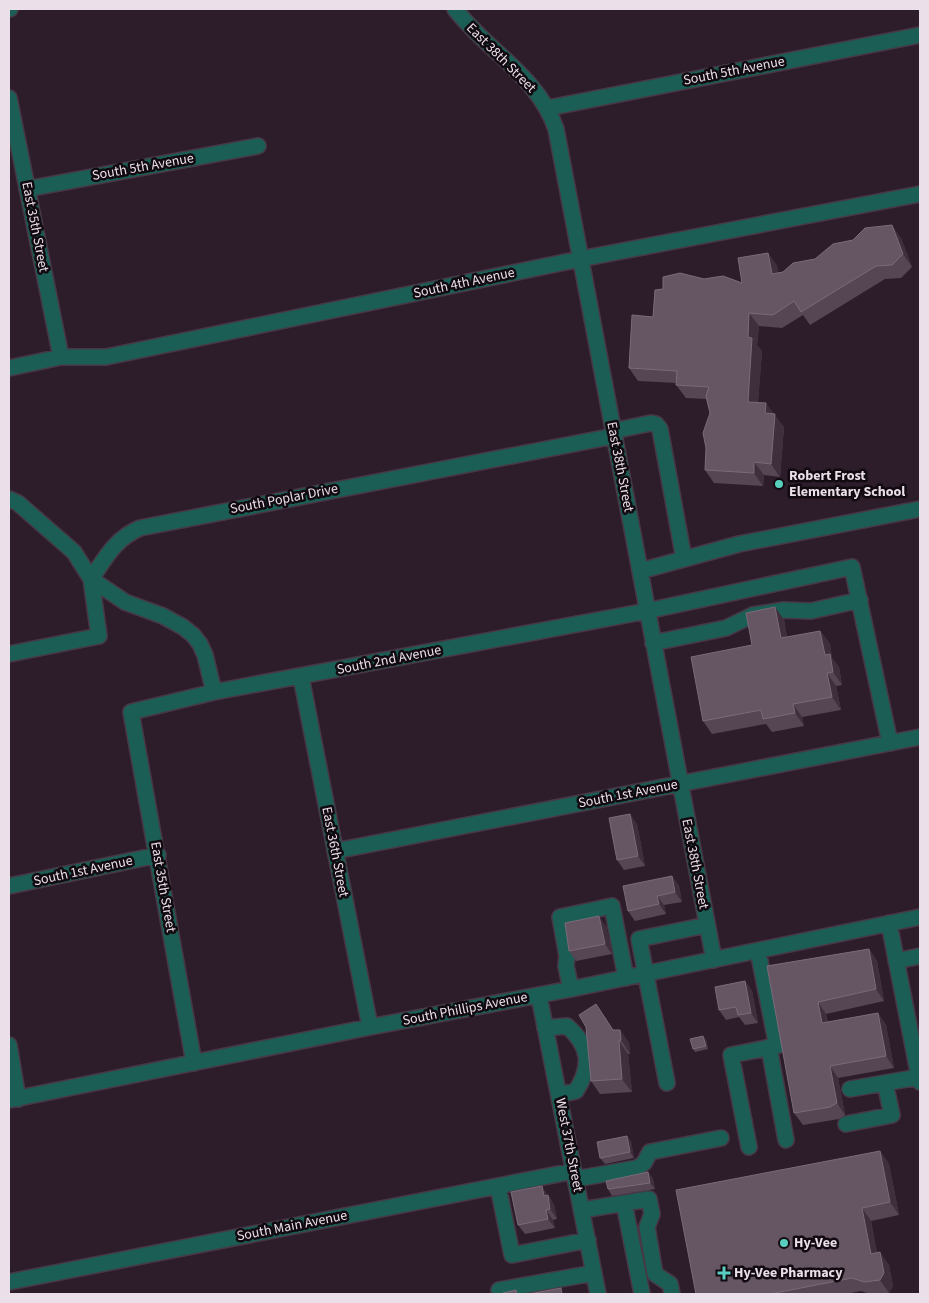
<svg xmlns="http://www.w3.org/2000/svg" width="929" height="1303" viewBox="0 0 929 1303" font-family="'Source Sans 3',sans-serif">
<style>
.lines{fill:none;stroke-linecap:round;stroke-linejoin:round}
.minor-casing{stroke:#483846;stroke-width:18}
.minor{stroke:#1a5e55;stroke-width:15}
.wall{fill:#564553}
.shaded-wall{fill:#3f2e3c}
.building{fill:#665563;stroke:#7b6b78}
.poi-dot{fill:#59cebe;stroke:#110a10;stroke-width:2}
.labels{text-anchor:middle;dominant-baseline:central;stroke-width:5;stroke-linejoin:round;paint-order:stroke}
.street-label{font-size:14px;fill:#ebdfe9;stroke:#110a10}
.poi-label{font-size:14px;font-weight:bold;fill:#ebdfe9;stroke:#110a10;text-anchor:start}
</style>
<rect width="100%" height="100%" fill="#2d1d2b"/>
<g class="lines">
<g class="minor-casing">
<path id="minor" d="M9 9H10
M455 9C487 51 538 76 556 129L714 960
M9 98 61 357
M548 108 920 35
M27 189 258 146
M9 368 61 357H106L580 259 920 194
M613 431 651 423 656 424 660 429 684 559 640 571
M9 499 18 503 74 552 91 579 125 602 163 616 183 627 193 635 200 644 205 655 214 692
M684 559 739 544 920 509
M91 579C106 557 115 539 140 528L614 436
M653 643 726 628 753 615 784 610 811 611 860 600
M9 654 99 636 91 579
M301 677 370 1027
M335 851 920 737
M9 886 158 855
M889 923 920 1082
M896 961 920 956
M571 989 566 966 567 956 560 917 612 906 626 978
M539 996 598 1294
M545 1028 567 1026C590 1046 592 1066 576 1091L559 1095
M9 1045 18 1099
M769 1047 786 1140
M194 1063 131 712 214 692 647 611 852 567 890 743
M667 1083 639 939 707 925
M850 1089 919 1077
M9 1100 370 1027 571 989 920 917
M846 1124 892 1115 885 1083
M749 1147 731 1055 777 1046 758 951
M576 1179 637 1168 644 1163 650 1152 721 1138
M498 1186 512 1255 588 1240
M624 1203 642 1294
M582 1210 649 1199 652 1214 647 1227 655 1274 670 1284 672 1294
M9 1282 574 1171
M500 1294 499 1290 594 1273"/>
</g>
<use href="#minor" class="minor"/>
</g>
<path class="wall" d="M901 238 912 267 901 278 885 279 810 325 803 315 782 328 759 326 757 345 762 351 758 402 773 414 784 427 780 477 764 475 763 486 714 483 705 470 710 413 706 399 686 398 676 385 677 383 638 381 629 368 653 317 704 279 742 283 768 253 777 266 778 273 783 272 815 259Z
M775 607 784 620 787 637 820 631 830 644 832 658 839 667 842 685 836 686 841 710 802 717 804 726 772 732 766 724 712 734 703 721 752 645Z
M637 824 645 866 624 870 617 860Z
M672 876 679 886 682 902 664 905 666 914 635 921 628 911Z
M606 926 612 954 576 961 569 951Z
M869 949 877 961 884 1001 826 1014 828 1022 878 1013 886 1025 894 1068 838 1078 845 1115 839 1119 803 1125 794 1113 767 966Z
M745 981 752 991 758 1023 745 1025 739 1017 726 1020 719 1010Z
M614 1030H620L629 1043 630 1054H628L632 1092 600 1094 591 1081Z
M706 1039 708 1049 695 1052 693 1049Z
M627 1136 631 1142 634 1158 605 1164 600 1158Z
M880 1151 889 1164 899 1215 871 1221 877 1253 889 1265 893 1286 889 1293 880 1294H870L861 1291 846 1294H696Z
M648 1172 653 1179 655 1189 612 1196 608 1189Z
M549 1196 550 1198 554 1205 557 1219 553 1220 555 1228 525 1234 518 1225Z"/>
<path class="shaded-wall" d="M892 225 901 238 912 267 903 254Z
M768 253 777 266 781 288 772 274Z
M749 313 759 326 757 345 762 351 757 415 748 402V337Z
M766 403 784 427 780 477 771 464 765 413Z
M754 462 764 475 763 486 754 473Z
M775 607 784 620 790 651 781 638Z
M820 631 830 644 832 658 839 667 842 685 833 672 825 655Z
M827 673 836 686 841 710 832 697Z
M793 704 802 717 804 726 795 713Z
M630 814 637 824 645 866 638 856Z
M672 876 679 886 682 902 675 892Z
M657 896 664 905 666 914 659 904Z
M599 916 606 926 612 954 605 944Z
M869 949 877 961 884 1001 876 989Z
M745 981 752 991 758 1023 751 1013Z
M818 1002 826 1014 830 1035 822 1023Z
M878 1013 886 1025 894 1068 886 1056Z
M620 1030 629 1043 630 1054 621 1040Z
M703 1036 706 1039 708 1049 706 1046Z
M619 1041 628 1054 632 1092 622 1079Z
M830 1066 838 1078 845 1115 837 1103Z
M627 1136 631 1142 634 1158 630 1152Z
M880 1151 889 1164 899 1215 890 1202Z
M648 1172 653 1179 655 1189 650 1183Z
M542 1186 554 1205 557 1219 550 1209 544 1196Z
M862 1208 871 1221 880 1267 871 1254Z
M546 1210 553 1220 555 1228 548 1219Z
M880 1252 889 1265 893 1286 889 1293 880 1280Z"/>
<path class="building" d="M892 225 903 254 892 265 876 266 801 312 794 301 773 315 749 313 748 337 752 338 748 402 766 403 765 413 775 414 771 464 754 462V473L705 470 706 448 703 433 710 413 706 396 709 387 676 385 677 371 629 368 632 315 653 317 655 290 663 289V277L680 273 704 279 723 276 742 283 738 258 768 253 772 274 783 272 793 263 815 259 833 244 853 240 865 228Z
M775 607 781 638 820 631 825 655 830 654 833 672 827 673 832 697 793 704 795 713 763 719 761 710 703 721 691 657 752 645 746 613Z
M630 814 638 856 617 860 609 818Z
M672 876 675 892 657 896 659 904 628 911 623 886Z
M599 916 605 944 569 951 565 923Z
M869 949 876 989 818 1002 822 1023 878 1013 886 1056 830 1066 837 1103 830 1107 794 1113 767 966Z
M745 981 751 1013 738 1015 736 1007 719 1010 715 987Z
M596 1004 613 1030H620L621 1040 619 1041 622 1079 591 1081 586 1027 579 1015Z
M703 1036 706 1046 693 1049 690 1039Z
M627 1136 630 1152 600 1158 597 1142Z
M880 1151 890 1202 862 1208 871 1254 880 1252 884 1273 880 1280 864 1282 852 1278 770 1294H696L676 1190Z
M648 1172 650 1183 608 1189 606 1181Z
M542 1186 544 1196 548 1195 550 1209 546 1210 548 1219 518 1225 511 1192Z
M561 1288 562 1294H529Z
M516 1290 517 1294H503V1293Z"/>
<g class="poi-dot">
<circle cx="779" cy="484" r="5"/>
<circle cx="784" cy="1243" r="5"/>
<path d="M721.5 1265.5h5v5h5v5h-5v5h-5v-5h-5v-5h5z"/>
</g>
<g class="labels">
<g class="street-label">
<text transform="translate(501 58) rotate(45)">East 38th Street</text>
<text transform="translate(734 71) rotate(-11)">South 5th Avenue</text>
<text transform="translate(143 167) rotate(-10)">South 5th Avenue</text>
<text transform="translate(35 227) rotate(79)">East 35th Street</text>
<text transform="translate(464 283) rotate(-12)">South 4th Avenue</text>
<text transform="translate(620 467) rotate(79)">East 38th Street</text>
<text transform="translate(284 499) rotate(-11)">South Poplar Drive</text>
<text transform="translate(389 660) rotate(-11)">South 2nd Avenue</text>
<text transform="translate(628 794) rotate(-11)">South 1st Avenue</text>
<text transform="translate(335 852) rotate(79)">East 36th Street</text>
<text transform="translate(695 864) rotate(79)">East 38th Street</text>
<text transform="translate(83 871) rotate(-12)">South 1st Avenue</text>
<text transform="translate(163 887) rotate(80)">East 35th Street</text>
<text transform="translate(465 1009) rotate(-11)">South Phillips Avenue</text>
<text transform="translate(569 1145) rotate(79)">West 37th Street</text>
<text transform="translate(292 1226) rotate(-11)">South Main Avenue</text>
</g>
<g class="poi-label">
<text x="789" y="476">Robert Frost<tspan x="789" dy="16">Elementary School</tspan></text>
<text x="794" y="1243">Hy-Vee</text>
<text x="734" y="1273">Hy-Vee Pharmacy</text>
</g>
</g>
<rect width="929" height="1303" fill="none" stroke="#ebdfe9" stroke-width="20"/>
</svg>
